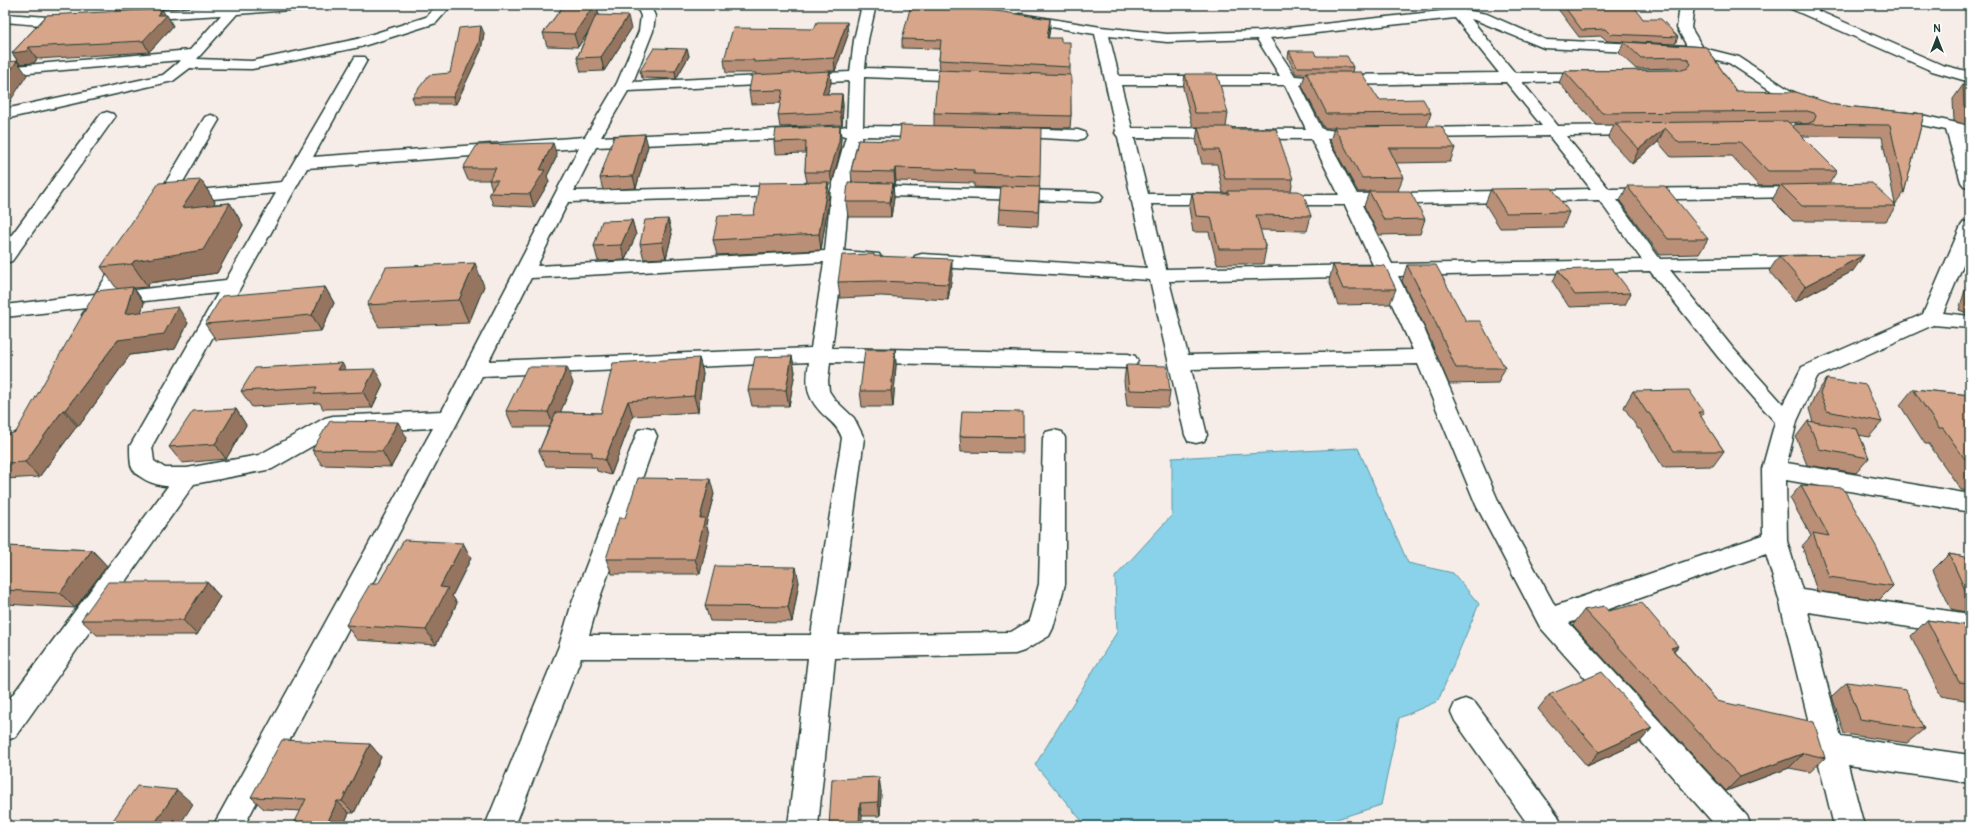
<svg xmlns="http://www.w3.org/2000/svg" width="1975" height="831" viewBox="0 0 1975 831" font-family="Pangolin,sans-serif">
<style>
.water{fill:#89d2e9;stroke:#5f96a1}
.lines{fill:none;stroke-linecap:round;stroke-linejoin:round}
.minor-casing{stroke:#1f3d34;stroke-width:3}
.minor{fill:#fff;fill-rule:evenodd}
.wall{fill:#b98f77;stroke:#1f3d34;fill-rule:evenodd}
.shaded-wall{fill:#967461;stroke:#1f3d34}
.building{fill:#d7a68a;stroke:#1f3d34}
</style>
<rect width="100%" height="100%" fill="#f7ede8"/>
<filter id="ink" filterUnits="userSpaceOnUse"><feTurbulence type="fractalNoise" baseFrequency=".025" numOctaves="2"/><feDisplacementMap in="SourceGraphic" scale="8" xChannelSelector="R" yChannelSelector="G"/><feConvolveMatrix kernelMatrix="1 2 1 2 8 2 1 2 1" color-interpolation-filters="sRGB"/></filter>
<g filter="url(#ink)">
<path class="water" d="M1358 448 1408 563 1453 573 1479 604 1438 701 1399 718 1381 805 1315 826H1086L1035 765 1117 632 1115 577 1172 515V458Z"/>
<g class="lines">
<g class="minor-casing">
<path id="minor" d="M230 5H311L309 8 304 9 237 14 197 59 252 61 357 39 426 17 437 5H452L436 23 360 47 252 69 190 68 173 81 5 119V109L163 75 181 60 5 75V67L190 50 221 15 136 20 131 19 129 16 131 13 136 12Z
M636 5H650L655 16 653 31 633 82 850 72 854 40 862 5H876L868 40 865 68 968 71 973 73 976 76 973 79 968 81 864 77 863 126 929 127 935 129 937 132 935 135 929 137 862 136 849 190 844 251 879 254 881 258 879 262 872 264 843 262 832 348 1128 354 1135 356 1138 361 1135 366 1128 368 830 362 828 381 829 391 835 400 854 418 864 438 838 635 1011 632 1029 621 1039 584 1043 438 1046 432 1054 430 1062 432 1065 438V584L1053 628 1049 636 1024 651 1015 654 835 658 818 826H788L808 658H581L515 826H485L559 646 572 603 638 430 646 428 654 430 657 436 598 603 589 635H811L842 438C839 429 834 424 827 418 807 400 805 388 809 362L482 376 244 826H213L433 428 337 432 272 469 194 484 15 737 5 741V705L168 486C156 486 135 478 131 465 130 459 130 452 130 446L218 293 108 305 99 320 92 321 85 320 82 315 87 308 5 317V305L95 294 122 252 129 250 136 252 138 256 116 292 226 280 276 193 180 202 173 200 166 211 160 212 154 211 151 207 203 120 205 117 211 115 217 117 219 120 177 192 282 182 355 57H365L367 60 313 157 585 137 617 83 639 31 641 16ZM849 81 847 126 835 128 833 131 835 134 846 136 831 190 825 251 537 266 568 202 787 196 793 195 796 191 793 187 787 186 574 191 596 147 805 138 811 136 813 133 811 130 805 128 601 137 628 91ZM579 148 442 411 333 416 325 418 259 455 187 468H165L154 461 152 446 307 168ZM824 262 811 348 489 361 531 278Z
M1680 5H1694L1691 28 1703 48 1739 57 1791 91 1814 101 1816 104 1814 107H1802L1781 97 1729 63 1697 55 1544 48 1478 21 1471 19 1515 73H1596L1599 76 1596 79 1591 81 1522 82 1558 126 1642 125 1648 127 1650 130 1648 133 1642 135 1566 136 1609 189 1806 187 1812 188 1815 192 1812 196 1806 197 1617 200 1660 259 1805 256 1812 258 1814 262 1812 266 1805 268 1670 270 1732 347 1783 404 1802 367 1923 314 1961 226 1964 222 1970 221V248L1943 313 1970 316V328L1933 325 1817 377 1797 421 1787 463 1970 494V512L1786 480 1787 541 1802 590 1970 614V636L1808 612 1841 737 1970 755V783L1848 765 1864 826H1834L1779 599 1766 554 1569 623 1747 816 1751 826H1716L1540 627 1476 505 1418 364 1191 369 1207 435 1204 441 1196 443 1188 441 1185 435 1150 280 922 266 915 264 913 260 915 256 922 254 1147 268 1132 202 1130 199 1131 197 1118 137 1115 133 1116 131 1095 34 1020 22 1015 21 1013 18 1015 15 1020 14 1101 27 1167 34 1261 31 1459 9 1487 14 1546 40 1687 46 1677 28ZM1455 18 1499 73 1337 75 1332 77 1329 80 1332 83 1337 85 1506 82 1542 126 1417 128 1411 130 1409 133 1411 136 1417 138 1549 136 1591 189 1357 194 1327 139 1336 137 1338 134 1336 131 1322 129 1300 85 1308 83 1311 80 1308 77 1295 76 1270 38ZM1109 36 1167 42 1257 39 1280 76H1119ZM1121 85H1285L1306 129 1132 128ZM1134 138 1311 139 1339 195H1277L1271 196 1268 200 1271 204 1277 205H1345L1373 265 1166 269 1151 204H1220L1226 203 1229 199 1226 195 1220 194H1148ZM1599 200 1642 260 1392 264 1362 205ZM1650 271 1718 357 1775 422 1762 469 1763 535 1555 606 1500 505 1422 324 1398 276ZM1379 276 1413 350 1188 355 1169 281Z
M1787 5H1805L1942 65 1970 72V82L1932 71 1789 8Z
M5 14 48 17 77 16 79 19 77 22C54 28 29 24 5 22Z
M107 112 113 114 115 117 12 261 5 263V244L101 114Z
M1892 112 1917 114 1970 126V136L1963 134 1970 155V187L1964 186 1961 182 1946 130 1917 124 1886 120 1884 117 1886 114Z
M1011 128 1078 130 1084 132 1086 135 1084 138 1078 140 1005 136 1003 133 1005 130Z
M863 186 1094 192 1100 193 1103 197 1100 201 1094 202 857 195 854 191 857 187Z
M1465 699 1475 703 1558 816 1562 826H1529L1455 721 1451 712 1455 703Z"/>
</g>
<use href="#minor" class="minor"/>
</g>
<path class="wall" d="M113 5H180L177 8 117 11Z
M564 5H596L599 15 631 29 604 71 581 72 577 58 588 32 578 47 547 46 543 33Z
M1559 5H1563L1643 19 1678 37 1675 44 1633 42 1706 47 1736 91 1835 105 1924 114 1904 193 1895 205 1896 206 1886 221H1793L1772 200 1780 186H1759L1732 156 1671 157 1658 142 1632 164 1608 138 1614 125H1597L1559 83 1564 71 1680 70 1676 68 1636 69 1619 53 1624 42 1607 41 1602 36 1579 37 1558 9ZM1800 122 1803 124H1794L1792 127 1788 123ZM1802 136 1882 137 1895 204 1829 184 1837 171Z
M47 15H165L173 26 149 52 37 59 34 63 20 64 12 53Z
M1050 28 1048 38 1061 42 1070 67V75L1071 116 1070 128 934 126V113L940 70 939 60 940 49 902 48V39Z
M484 33 481 50 456 104H415L412 97 450 73Z
M848 35 835 71H830L831 83 827 94H842L843 106 842 125 780 127 778 115 781 103 751 104 749 91 756 74V73H726L724 60Z
M687 49 689 56 676 79 642 78 640 71Z
M1289 51 1316 56 1353 67 1352 72 1379 100 1431 113 1427 126 1455 148 1450 162 1396 163 1403 177 1398 191 1425 219 1420 234 1379 235 1364 206 1369 192H1358L1330 141 1334 128H1324L1302 86 1305 74H1296L1288 58Z
M1185 74 1228 113 1226 127 1232 129 1293 179 1291 191 1311 216 1307 231 1260 230 1266 249 1263 264H1217L1209 232H1193L1189 208 1192 193 1228 194V193H1223L1217 164H1202L1196 140 1198 127H1193L1183 88Z
M1963 85 1970 86V126L1954 121 1953 99Z
M840 126 841 138 840 152 832 184H828L829 197 821 250 717 255 713 240 807 182 805 172 806 153 775 154 774 142Z
M1970 130V150L1965 136Z
M858 140 1040 176 1039 202 1038 226 998 224 999 209 1001 188 974 187V183L896 181 895 185H893L894 198 891 217H848L846 202 852 182 851 171Z
M648 146 636 188 603 190 600 178Z
M557 156 547 176 549 182 534 207 493 205 489 193 492 189 489 180H468L463 168Z
M201 180 215 202 213 204 230 203 243 225 217 273 149 283 148 287 134 288 144 303 141 312 188 323 175 349 130 355 79 426H77L39 477 5 479V434L7 435 16 432 117 289 101 267Z
M1627 186 1708 239 1699 254 1660 255 1620 201Z
M1491 189 1569 212 1563 227 1500 228 1485 204Z
M668 219 672 234 666 258 644 259 640 244Z
M632 220 636 235 625 260 598 261 594 246Z
M874 256 952 275 948 300 881 296 840 298 838 282Z
M1779 256 1853 271 1795 302 1769 271Z
M1333 265 1396 289 1390 304 1338 305 1329 281Z
M1407 265 1466 321 1505 368 1498 383 1449 384 1423 323 1402 281Z
M1558 270 1631 293 1625 305 1569 307 1553 282Z
M1970 282V314L1959 310 1966 287Z
M484 286 469 323 379 327 367 305Z
M325 287 334 303 321 331 216 340 205 324Z
M895 349 896 365 893 407H862L860 391Z
M792 356 795 372 789 406H752L748 390Z
M699 358 703 373 698 412 633 416 611 475 597 471 596 467 546 466 539 451 549 427H513L506 411 573 383 560 412 601 413Z
M1126 365 1170 391 1168 407 1127 406 1124 381Z
M346 370 383 385 372 408 323 409 320 403 252 407 241 391Z
M1827 379 1882 422 1869 437 1859 435 1869 458 1856 473 1807 465 1796 437 1808 421 1813 422 1809 409 1815 395Z
M1913 389 1970 395V491L1961 490 1929 444H1925L1900 405Z
M1633 391 1704 412 1701 417 1724 451 1713 466 1663 467 1640 429H1638L1624 407Z
M236 409 246 425 226 459 182 463 169 447Z
M960 436 1023 437V453L961 452Z
M407 438 391 467 322 465 312 450Z
M1801 485 1893 586 1879 600 1817 591 1802 546 1811 536 1790 498Z
M714 494 706 524 709 534 700 574H612L606 559 625 518Z
M463 543 471 558 452 596 457 603 436 645 357 640 346 625 378 584Z
M5 546 92 550 107 566 75 608 5 604Z
M1949 554 1970 558V613L1951 609 1933 570Z
M207 582 220 597 197 635H97L81 620Z
M799 582 792 622 710 621 705 606Z
M1584 610 1608 611 1678 646 1674 651 1717 701 1825 758 1810 772 1789 768 1726 791 1573 625Z
M1927 620 1970 626V701L1941 696 1911 636Z
M1847 682 1924 729 1907 743 1844 734 1832 696Z
M1549 695 1652 728 1640 742 1587 766 1538 709Z
M370 744 381 757 354 813H349L343 826H293L301 811 264 809 251 797Z
M832 779 881 791 880 816H862Z"/>
<path class="shaded-wall" d="M176 5H180L177 8Z
M594 5H596L599 16 578 47 574 34Z
M162 9 166 16 167 15 173 26 149 52 143 41 158 15Z
M628 16 631 29 604 71 601 57Z
M1050 19V28L1047 48V38Z
M847 22 848 35 835 71 834 58Z
M481 26 484 33 481 50 456 104 453 97Z
M29 47 37 59 34 63 20 64 12 53Z
M687 49 689 56 676 79 675 71Z
M17 61 27 75 7 106H5V79Z
M830 71 831 83 823 107 822 94Z
M842 94 843 106 842 125 840 112Z
M840 126 841 138 840 152 832 184 830 172Z
M1665 128 1658 142 1632 164 1639 149Z
M645 134 648 146 636 188 633 176Z
M553 143 557 156 547 176 549 182 534 207 530 194 540 170Z
M895 168 896 181 895 185 894 172Z
M201 180 215 202 196 230 182 208Z
M828 182 829 197 821 250 819 234Z
M893 183 894 198 891 217 890 202Z
M230 203 243 225 217 273 149 283 148 287 132 264 134 261Z
M668 219 672 234 666 258 662 242Z
M632 220 636 235 625 260 621 245Z
M1864 255 1853 271 1795 302 1805 286Z
M952 259V275L948 300V284Z
M475 263 484 286 469 323 459 300Z
M133 287 144 303 136 330 125 314Z
M325 287 334 303 321 331 312 315Z
M178 307 188 323 175 349 130 355 79 426 65 410 118 340Z
M895 349 896 365 893 407 891 391Z
M792 356 795 372 789 406 786 390Z
M699 358 703 373 698 412 694 396Z
M342 363 351 379 338 370Z
M567 367 573 383 554 427 548 412Z
M375 369 383 385 372 408 363 392Z
M628 401 633 416 611 475 605 460Z
M236 409 246 425 226 459 215 444Z
M63 410 77 426 39 477 25 462Z
M398 422 407 438 391 467 382 451Z
M710 479 714 494 706 524 709 534 700 574 695 559 700 518Z
M463 543 471 558 452 596 457 603 436 645 426 630 440 587Z
M92 550 107 566 75 608 60 593Z
M796 567 799 582 792 622 788 607Z
M207 582 220 597 197 635 183 620Z
M1678 646 1666 661 1671 648Z
M1652 728 1640 742 1587 766 1599 752Z
M370 744 381 757 354 813 342 801Z
M1804 753 1789 768 1726 791 1740 777Z
M879 777 881 791 880 816 878 802Z
M177 790 193 804 179 826H153Z
M337 801 349 813 343 826H326Z
M860 803 862 816V826H859Z"/>
<path class="building" d="M564 5H594L574 34 543 33Z
M911 5H919L996 11 1050 19 1047 38H1061V42H1070V67L939 60 941 40 902 39Z
M1563 5H1633L1643 19H1661L1678 37 1610 34 1605 29 1582 30Z
M162 9 158 15H167L143 41 29 47 27 51 12 53 47 15Z
M596 15 628 16 601 57 577 58Z
M817 22H847L834 58 754 62V60H724L733 28 814 29Z
M481 26 479 43 453 97H412L429 75 450 73 459 28Z
M1624 42 1706 47 1736 91 1796 92 1835 105 1924 114 1904 193 1890 125 1794 124H1807L1814 121 1816 116 1814 113 1807 111 1602 113 1564 71 1682 70 1688 68 1691 64 1688 60 1681 57 1641 58Z
M654 48 687 49 675 71H640Z
M1289 51H1314L1316 56H1347L1353 67H1297Z
M17 61 5 79V62Z
M938 70 1071 75V116L934 113Z
M830 71 822 94H842L840 112 778 115 783 90 749 91 752 75Z
M1306 72H1361L1379 100 1423 99 1431 113 1327 114Z
M1185 74H1217L1228 113H1195Z
M1963 85 1970 86V108L1964 106Z
M1787 121 1837 171H1768L1740 142 1679 143 1665 128 1639 149 1615 123Z
M901 125 1041 128 1040 176 974 174V170L895 168 894 172 851 171 858 140 899 141Z
M840 126 839 141 830 172H805L806 141 774 142 776 129Z
M1441 126 1455 148H1389L1403 177 1362 178 1334 127Z
M1198 127H1232V129H1276L1293 179H1225L1219 150H1204Z
M645 134 633 176 600 178 614 136Z
M553 143 540 170H545L530 194 489 193 498 180H489L496 168H463L477 145Z
M201 180 182 208 230 203 203 250 134 261 132 264 101 267 159 183Z
M828 182 819 234 713 240 718 216 754 215 759 183Z
M848 182 893 183 890 202H846Z
M1872 183 1896 206H1802L1781 185Z
M1001 186 1040 187 1038 211 999 209Z
M1627 186H1665L1708 239H1668Z
M1552 188 1569 212 1506 213 1491 189Z
M1228 191H1298L1303 193 1311 216 1256 215 1266 249H1219L1211 217 1196 216 1192 193 1229 194Z
M1369 191H1410L1425 219 1384 220Z
M668 219 662 242 640 244 645 220Z
M632 220 621 245 594 246 602 221Z
M874 254V256L952 259 948 284 880 281 838 282 842 255Z
M1864 255 1805 286 1779 256Z
M475 263 459 300 367 305 386 267Z
M1333 265H1374L1385 266 1396 289H1343Z
M1407 265H1436L1466 321H1480L1505 368H1456L1429 308Z
M1612 268 1631 293 1575 295 1558 270Z
M133 287 125 314 178 307 164 334 118 340 65 410H63L25 462 5 463V434L7 435 16 432 96 291Z
M325 287 312 315 205 324 222 296Z
M865 349H895L891 391H860Z
M792 356 786 390H748L755 357Z
M699 358 694 396 628 401 605 460 592 456V452L539 451 556 412 601 413 613 363Z
M342 363 338 370 375 369 363 392 314 394 317 387 241 391 255 368Z
M1126 365 1167 366 1170 391 1129 390Z
M527 367H567L548 412 506 411Z
M1827 379 1866 385 1882 422 1827 411 1820 393Z
M1913 389 1970 395V466L1943 428H1939Z
M1689 390 1704 412H1698L1724 451H1674L1649 413H1647L1633 391Z
M236 409 215 444 169 447 193 411Z
M962 411 1023 412V437L960 436Z
M330 421 398 422 382 451 312 450Z
M1808 421 1857 429 1869 458 1819 449Z
M638 478 710 479 700 518H705L695 559H606L619 518H625Z
M1801 485 1843 488 1877 548 1893 586 1829 577 1813 533 1829 536Z
M404 540 463 543 440 587 448 588 426 630 346 625 370 584H378Z
M5 546 92 550 60 593 5 590Z
M1949 554 1970 558V594H1967Z
M715 566 796 567 788 607 705 606Z
M108 582H207L183 620H81Z
M1642 603 1678 646 1671 648 1717 701 1814 722 1825 758 1804 753 1740 777 1584 610 1604 606 1608 611Z
M1927 620 1970 626V683L1959 682Z
M1602 672 1652 728 1599 752 1549 695Z
M1847 682 1906 690 1924 729 1860 719Z
M282 740 370 744 342 801H337L326 826H293L306 799 251 797Z
M879 777 878 802 860 803 859 826H829L832 779Z
M137 786 177 790 153 826H109Z"/>
</g>
<rect width="1975" height="831" fill="none" stroke="#fff" stroke-width="20"/>
<rect x="10" y="10" width="1955" height="811" fill="none" stroke="#1f3d34" stroke-width="1.5" filter="url(#ink)"/>
<g transform="translate(1937 38)" stroke="#ffffff" stroke-width="3" paint-order="stroke">
<path d="M0-3L7 15L0 10L-7 15Z" fill="#1f3d34"/>
<text y="-6" font-size="11" font-weight="bold" text-anchor="middle" fill="#1f3d34">N</text>
</g>
</svg>
